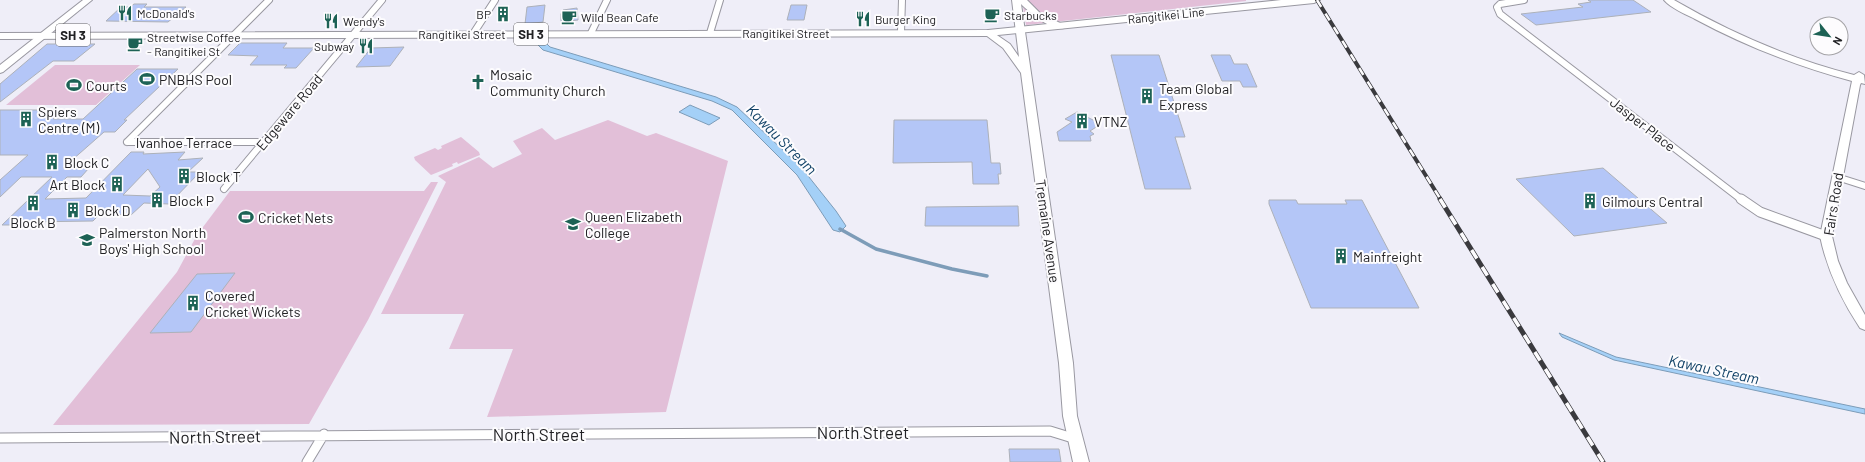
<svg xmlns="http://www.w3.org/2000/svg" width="1865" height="462" viewBox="0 0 1865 462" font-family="Barlow,sans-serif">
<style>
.green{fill:#e2bfd8}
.water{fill:#a4d0f7;stroke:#7d9cb8}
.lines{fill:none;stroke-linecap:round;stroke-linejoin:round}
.stream{stroke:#7d9cb8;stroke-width:3.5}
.building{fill:#b4c6f7;stroke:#adb1b9;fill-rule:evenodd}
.street-far1-casing{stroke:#9998a1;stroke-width:8}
.street-casing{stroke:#9998a1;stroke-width:11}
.secondary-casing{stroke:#9998a1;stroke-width:2}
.highway-casing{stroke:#9998a1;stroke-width:2}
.street-far1{stroke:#fff;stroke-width:6}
.street{stroke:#fff;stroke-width:9}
.secondary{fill:#fff;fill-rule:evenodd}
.highway{fill:#fff;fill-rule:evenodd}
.rail-far1-casing{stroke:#3a3a3e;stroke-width:4}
.rail-casing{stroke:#3a3a3e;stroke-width:5}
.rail-far1{stroke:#fdfcfe;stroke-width:2.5;stroke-dasharray:8;stroke-linecap:butt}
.rail{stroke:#fdfcfe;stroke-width:3.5;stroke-dasharray:10;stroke-linecap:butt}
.labels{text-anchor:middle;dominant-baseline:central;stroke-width:4;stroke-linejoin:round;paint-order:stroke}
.far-poi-label{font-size:12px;fill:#212124;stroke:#fdfcfe;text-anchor:start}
.far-street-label{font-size:12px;fill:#212124;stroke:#fdfcfe}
.shield{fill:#fdfcfe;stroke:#636365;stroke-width:1}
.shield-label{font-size:13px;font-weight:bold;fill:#212124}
.poi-label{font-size:14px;fill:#212124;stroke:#fdfcfe;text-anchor:start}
.street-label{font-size:14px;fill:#212124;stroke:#fdfcfe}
.water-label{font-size:15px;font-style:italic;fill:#104166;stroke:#fdfcfe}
.near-street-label{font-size:17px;fill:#212124;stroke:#fdfcfe}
</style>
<rect width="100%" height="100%" fill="#efeef8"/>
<path class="green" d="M1022 0H1246V1L1026 25Z
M55 65H140L96 105H6Z
M608 120 647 136 656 133 728 161 666 412 487 417 513 349H449L464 314H381L446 182 438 176 479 157 493 168 522 154 513 141 542 128 555 140Z
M461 137 479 152 480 155 458 164 457 162 452 164 453 166 431 175 415 160 414 157 435 148 438 150 442 148 441 146Z
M431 182H438L368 320 309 424 53 425 177 272 197 235 230 191H424Z"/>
<path class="water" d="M536 43H546L550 47 716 97 737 107 801 167 836 211 846 226 840 232 833 230 797 175 732 110 712 101 543 50Z
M690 105 720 118 709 125 679 112Z
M1559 333 1616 357 1865 409V414L1614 360 1562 337Z"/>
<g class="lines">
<path class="stream" d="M840 229 876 249 952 269 987 276"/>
</g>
<path class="building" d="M1588 0H1633L1651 12 1536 25 1521 14 1583 7 1578 4 1591 2Z
M134 4H147L144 7H186L168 22 106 21 121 7H130Z
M545 5 543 22 525 24 527 7Z
M791 5H807L804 20H787Z
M577 8 578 20 561 22V14L563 10Z
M240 43H287L283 48H314L296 68H284L287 65H250L258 56 228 55Z
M47 44H95L74 61H53L0 102V84Z
M404 47 390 66 356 67 371 48Z
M1111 55H1159L1185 137H1175L1191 189H1145Z
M1211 55H1230L1234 64H1247L1257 87H1243L1240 81H1222Z
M137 69H178L124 120H127L115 132H104L63 168H89L81 177H67L45 199 86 198 131 152H144L143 154 185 152 178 160 203 158 188 172H200L169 204 144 203 131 215 100 214 93 221 21 222 17 225H2L52 177H21L0 197V180L28 155H0V110H64L53 119H83ZM148 169 160 187 150 196 123 195Z
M1077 112 1101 124 1090 131 1094 134 1090 136 1091 141H1059L1057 132 1072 122 1065 119Z
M894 120H987L991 163H1000L1001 174H998L999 184H973L972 162 893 163Z
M1603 168 1667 223 1574 236 1516 179Z
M1269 200H1296L1298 204H1347L1345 200H1362L1419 308H1311L1269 204Z
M1018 206 1019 226H925L926 207Z
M235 273 191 332 150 333 197 274Z
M1009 449H1059L1061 462H1010Z"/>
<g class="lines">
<g class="street-far1-casing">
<path id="street-far1" d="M1524 0 1500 4 1497 7 1500 14 1742 200
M901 32 902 0
M591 33 607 0
M710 33 720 0
M473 34 495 0
M127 142 269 0
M127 142H264
M1837 177 1865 186
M224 189 382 0"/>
</g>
<g class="street-casing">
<path id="street" d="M1741 199 1760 212 1826 236
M0 438 1050 431 1076 439
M307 462 324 434"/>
</g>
<g class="secondary-casing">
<path id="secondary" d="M83 0H92L3 72 0 73V65Z
M1012 0H1027L1040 13 1066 26 1064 28C1051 31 1030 13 1021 4L1073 363 1077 416 1089 462H1073L1063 416 1059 363 1021 73 1003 48 983 33 988 30 991 31 1010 44 1019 57Z
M1664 0H1674C1731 33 1791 59 1854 75L1859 72 1864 75 1865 84 1861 83 1860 85 1832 236 1838 261 1847 283 1865 315V330L1860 328C1841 299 1827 270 1820 236L1852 81C1797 66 1745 46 1695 19 1685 14 1671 8 1664 0Z"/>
</g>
<g class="highway-casing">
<path id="highway" d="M1281 0H1320L1314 3 988 36 0 39V33L988 30Z"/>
</g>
<use href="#street-far1" class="street-far1"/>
<use href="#street" class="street"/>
<use href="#secondary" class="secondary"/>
<use href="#highway" class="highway"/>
<g class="rail-far1-casing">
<path id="rail-far1" d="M1317 0 1441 200"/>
</g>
<g class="rail-casing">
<path id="rail" d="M1440 199 1603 462"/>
</g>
<use href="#rail-far1" class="rail-far1"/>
<use href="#rail" class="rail"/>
</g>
<defs>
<g id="restaurant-bare" transform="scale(1.2)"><path d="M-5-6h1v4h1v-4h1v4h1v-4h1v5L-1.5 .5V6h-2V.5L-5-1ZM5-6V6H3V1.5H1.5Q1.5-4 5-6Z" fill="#1d6255" stroke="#fdfcfe" stroke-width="2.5" paint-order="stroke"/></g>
<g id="building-bare" transform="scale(1.2)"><path d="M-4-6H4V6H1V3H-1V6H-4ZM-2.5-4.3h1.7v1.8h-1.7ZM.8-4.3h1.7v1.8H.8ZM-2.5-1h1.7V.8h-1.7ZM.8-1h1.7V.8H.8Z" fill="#1d6255" stroke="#fdfcfe" stroke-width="2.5" paint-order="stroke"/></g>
<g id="cafe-bare" transform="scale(1.2)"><path d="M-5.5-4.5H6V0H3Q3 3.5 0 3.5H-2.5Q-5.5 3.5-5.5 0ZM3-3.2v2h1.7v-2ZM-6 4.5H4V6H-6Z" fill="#1d6255" stroke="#fdfcfe" stroke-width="2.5" paint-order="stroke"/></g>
<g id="stadium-bare" transform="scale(1.2)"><path d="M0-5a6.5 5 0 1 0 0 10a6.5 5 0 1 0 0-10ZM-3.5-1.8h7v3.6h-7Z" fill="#1d6255" stroke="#fdfcfe" stroke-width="2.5" paint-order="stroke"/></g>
<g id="church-bare" transform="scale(1.2)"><path d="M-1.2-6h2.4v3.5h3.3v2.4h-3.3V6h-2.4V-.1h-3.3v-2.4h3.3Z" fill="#1d6255" stroke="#fdfcfe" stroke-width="2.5" paint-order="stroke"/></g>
<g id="school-bare" transform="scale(1.2)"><path d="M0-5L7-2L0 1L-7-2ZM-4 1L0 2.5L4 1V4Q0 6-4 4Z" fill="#1d6255" stroke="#fdfcfe" stroke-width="2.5" paint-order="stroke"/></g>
</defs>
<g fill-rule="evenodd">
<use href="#restaurant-bare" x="125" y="13"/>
<use href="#building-bare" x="503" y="14"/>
<use href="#cafe-bare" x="992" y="15"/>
<use href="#cafe-bare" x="569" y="17"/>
<use href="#restaurant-bare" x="863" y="19"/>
<use href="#restaurant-bare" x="331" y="21"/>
<use href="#cafe-bare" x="135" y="44"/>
<use href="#restaurant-bare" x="366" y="46"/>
<use href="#stadium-bare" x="147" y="79"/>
<use href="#church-bare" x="478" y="82"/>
<use href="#stadium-bare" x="74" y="85"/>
<use href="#building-bare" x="1147" y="96"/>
<use href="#building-bare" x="26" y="119"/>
<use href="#building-bare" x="1082" y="121"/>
<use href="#building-bare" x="52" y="162"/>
<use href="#building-bare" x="184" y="176"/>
<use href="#building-bare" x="117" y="184"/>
<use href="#building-bare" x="157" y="200"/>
<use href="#building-bare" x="1590" y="201"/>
<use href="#building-bare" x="33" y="203"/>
<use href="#building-bare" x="73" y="210"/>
<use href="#stadium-bare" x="246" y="217"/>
<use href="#school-bare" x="573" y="224"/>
<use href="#school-bare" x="87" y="240"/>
<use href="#building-bare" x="1341" y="256"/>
<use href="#building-bare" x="193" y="303"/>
</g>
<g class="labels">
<g class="far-poi-label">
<text x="137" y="13">McDonald's</text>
<text x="491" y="14" text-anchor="end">BP</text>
<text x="1004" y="15">Starbucks</text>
<text x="581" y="17">Wild Bean Cafe</text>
<text x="875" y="19">Burger King</text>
<text x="343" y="21">Wendy's</text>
<text x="147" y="37">Streetwise Coffee<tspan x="147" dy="14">- Rangitikei St</tspan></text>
<text x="354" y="46" text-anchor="end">Subway</text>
</g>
<g class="far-street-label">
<text transform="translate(1166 15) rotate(-6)">Rangitikei Line</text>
<text x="786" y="33">Rangitikei Street</text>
<text x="462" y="34">Rangitikei Street</text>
</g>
<g class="shield">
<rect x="514" y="23" width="34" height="22" rx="3"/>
<rect x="56" y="24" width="34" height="22" rx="3"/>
</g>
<g class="shield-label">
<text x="531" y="34">SH 3</text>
<text x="73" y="35">SH 3</text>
</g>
<g class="poi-label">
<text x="490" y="74">Mosaic<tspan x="490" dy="16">Community Church</tspan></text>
<text x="159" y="79">PNBHS Pool</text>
<text x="86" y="85">Courts</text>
<text x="1159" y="88">Team Global<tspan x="1159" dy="16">Express</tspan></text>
<text x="38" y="111">Spiers<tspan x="38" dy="16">Centre (M)</tspan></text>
<text x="1094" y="121">VTNZ</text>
<text x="64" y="162">Block C</text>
<text x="196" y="176">Block T</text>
<text x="105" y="184" text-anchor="end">Art Block</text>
<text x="169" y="200">Block P</text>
<text x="1602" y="201">Gilmours Central</text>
<text x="85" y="210">Block D</text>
<text x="585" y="216">Queen Elizabeth<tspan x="585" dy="16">College</tspan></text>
<text x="258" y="217">Cricket Nets</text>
<text x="33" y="222" text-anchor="middle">Block B</text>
<text x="99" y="232">Palmerston North<tspan x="99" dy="16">Boys' High School</tspan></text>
<text x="1353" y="256">Mainfreight</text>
<text x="205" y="295">Covered<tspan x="205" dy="16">Cricket Wickets</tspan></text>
</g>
<g class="street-label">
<text transform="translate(289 112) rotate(-50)">Edgeware Road</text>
<text transform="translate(1643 124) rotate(38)">Jasper Place</text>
<text x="184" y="142">Ivanhoe Terrace</text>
<text transform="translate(1833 204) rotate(-81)">Fairs Road</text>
<text transform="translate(1048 231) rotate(82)">Tremaine Avenue</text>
</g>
<g class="water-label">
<text transform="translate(782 139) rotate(45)">Kawau Stream</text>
<text transform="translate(1714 369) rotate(12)">Kawau Stream</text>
</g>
<g class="near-street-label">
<text x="863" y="432">North Street</text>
<text x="539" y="434">North Street</text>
<text transform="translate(215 436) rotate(-1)">North Street</text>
</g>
</g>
<g transform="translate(1829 36) rotate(120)"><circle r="19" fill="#fdfcfe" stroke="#a5a4a7"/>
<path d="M0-3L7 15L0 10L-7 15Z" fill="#1d6255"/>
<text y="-6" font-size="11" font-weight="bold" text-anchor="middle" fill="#212124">N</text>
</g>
</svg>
